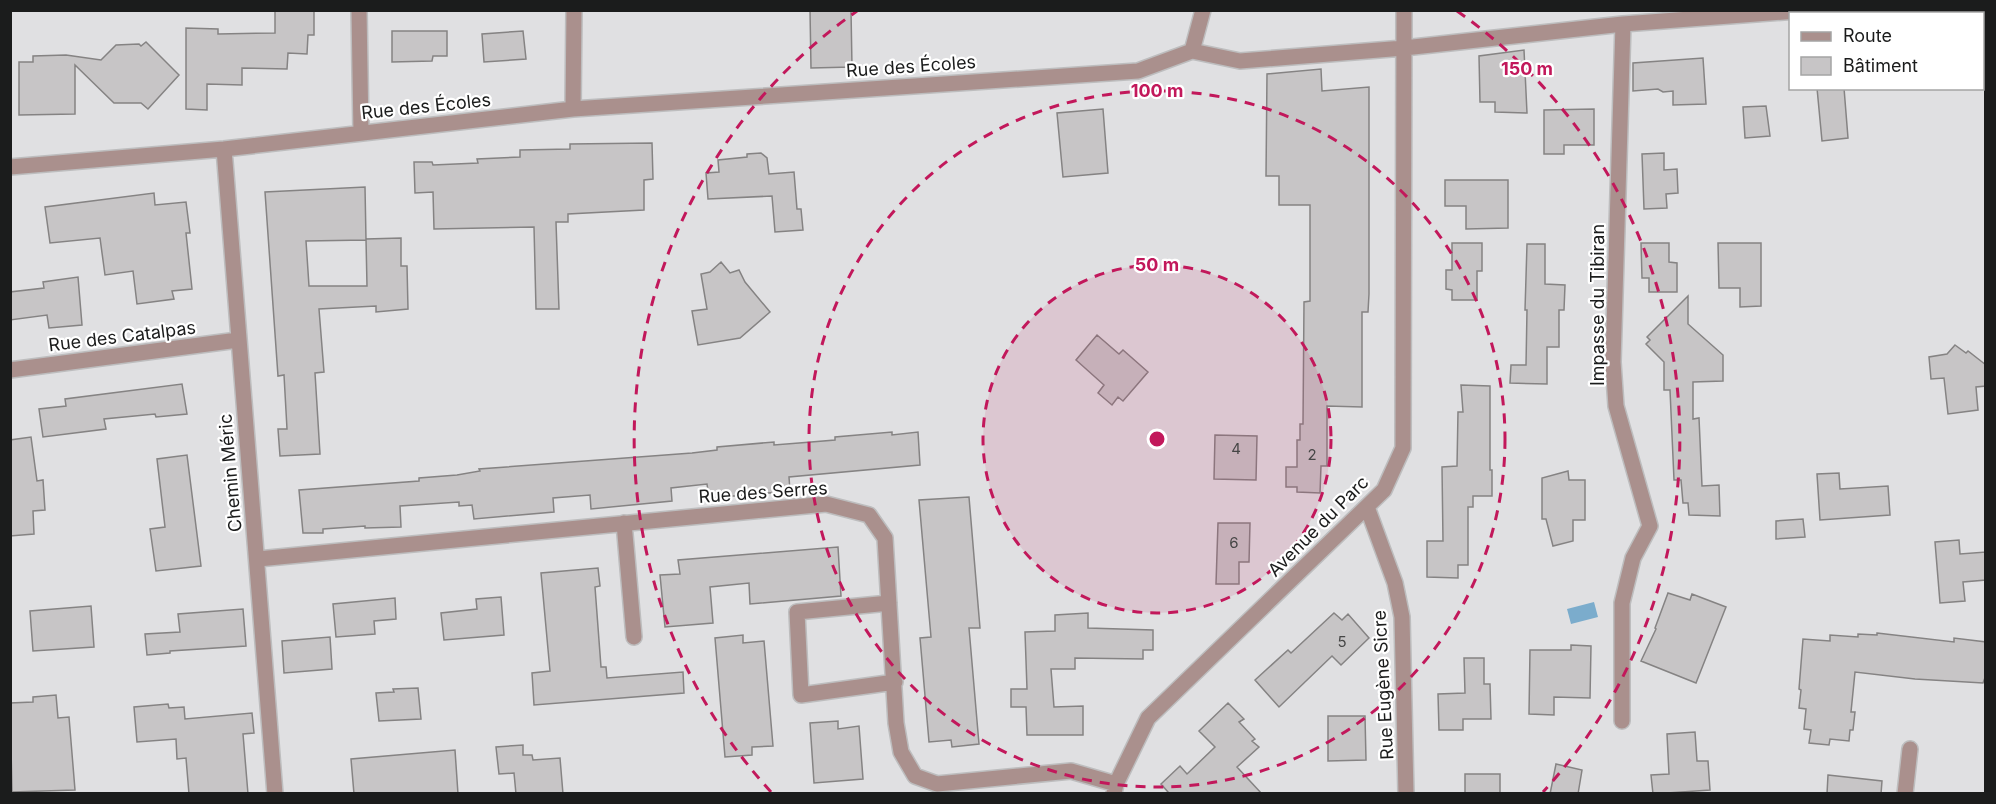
<svg xmlns="http://www.w3.org/2000/svg" width="1996" height="804" viewBox="0 0 1996 804" font-family="Inter,sans-serif">
<style>
.water{fill:#7baccc}
.building{fill:#c7c5c6;stroke:#858383;stroke-width:1.5}
.lines{fill:none;stroke-linecap:round;stroke-linejoin:round}
.minor-casing{stroke:#bdbdbe;stroke-width:18}
.minor{stroke:#aa908d;stroke-width:15}
.ring{fill:none;stroke:#c2185b;stroke-width:3;stroke-dasharray:10 8}
.labels{text-anchor:middle;dominant-baseline:central;stroke-width:4.5;stroke-linejoin:round;paint-order:stroke}
.number-label{font-size:15px;fill:#464646}
.street-label{font-size:18px;fill:#1b1c1c;stroke:#fff}
.centre{fill:#c2185b;stroke:#fff;stroke-width:3}
.ring-label{font-size:18px;text-anchor:middle;font-weight:bold;fill:#c2185b;stroke:#fff;stroke-width:4.5;stroke-linejoin:round;paint-order:stroke}
</style>
<rect width="100%" height="100%" fill="#e0e0e2"/>
<path class="water" d="M1594 602 1598 617 1571 624 1567 609Z"/>
<path class="building" d="M275 10H314V35H308L307 54 288 53 287 69 242 68V85L207 84V110L186 109V28L218 29V34L275 33Z
M810 10H851L852 67 811 68Z
M392 31H447V56H433L432 61 392 62Z
M523 31 526 59 484 62 482 34Z
M146 42 179 75 148 109 141 103H114L75 65V114L19 115V62H33V56L66 55 101 60 116 45 139 44 141 46Z
M1524 50 1527 113 1495 112V102H1480L1479 56Z
M1703 58 1706 104 1673 105V91L1663 92 1658 89 1633 91V63Z
M1321 69 1322 91 1369 87V294L1368 312H1362V407L1327 406V466H1321L1320 493 1297 492V487H1286V467H1297V440H1300V424H1303L1304 302 1310 301V205H1279V176H1266L1267 74Z
M1817 88H1844L1848 138 1822 141Z
M1766 106 1770 136 1745 138 1743 107Z
M1103 109 1108 173 1063 177 1057 113Z
M1594 109V145H1564V154H1544V110Z
M652 143 653 179 644 180V210L568 214V222H556L559 309H536L534 227 434 229 433 192 415 193 414 162H432L433 165 478 163 477 159 520 157V150L570 149V144Z
M761 153 767 158 769 174 794 172 797 209H801L803 230 775 232 772 196 708 199 706 173 719 172 718 160 747 157V154Z
M1664 153V170L1677 169 1678 193 1666 194 1667 208 1644 209 1642 154Z
M1445 180H1508V228L1466 229V206H1445Z
M365 187 366 240 306 241 309 286H367L366 239 401 238V266H407L408 309 376 312V306L319 309 324 372 315 373 320 454 280 456 278 429H287L284 375 278 376 265 192Z
M154 193 155 205 186 202 190 233H186L192 289 172 291 174 299 137 304 133 271 105 275 100 238 50 243 45 207Z
M1452 243H1482V271H1477V300H1452V290L1446 289V270H1452Z
M1641 243H1669V262L1677 263V292H1649V278H1642Z
M1718 243H1761V306L1740 307V288H1719Z
M1527 244H1545V284L1565 285 1564 310H1559V347H1547V384L1510 383 1511 365H1526L1527 310H1525Z
M721 262 730 273 739 270 745 282 770 312 740 338 698 345 692 311 707 309 701 274 710 272Z
M78 277 82 325 49 328 47 315 10 320V292L44 288 43 282Z
M1688 296V324L1723 355V381L1693 382V419L1699 418 1702 486 1719 485 1720 516 1689 515 1688 503H1683L1681 480H1674L1670 390H1664V362L1646 344 1650 340 1647 337Z
M1097 335 1119 354 1123 350 1148 372 1123 401 1118 397 1112 405 1098 393 1104 385 1076 360Z
M1955 345 1966 353 1968 351 1986 365V386L1976 387 1978 410 1948 414 1944 378 1931 379 1929 357 1947 354Z
M182 384 187 414 156 417 155 414 104 419 106 429 43 437 39 409 66 406 65 399Z
M1461 385 1490 386V470H1492V496H1473V507H1468V565H1458V578L1427 577V541H1443L1442 467 1457 466 1458 412H1463Z
M892 432V435L918 432 920 465 789 477 790 491 758 494 709 498 707 484 671 488 672 501 591 509 590 495 553 498 554 512 474 519 472 505 459 506V502L400 506 401 527 365 528V526L323 529V533H303L299 490 419 481V478L457 475 480 471 479 469 692 453 717 450V447L774 442V445L799 443 835 440V437Z
M1215 435 1257 436 1256 480 1214 479Z
M31 437 37 481 43 480 45 510 33 511 34 534 10 536V440Z
M187 455 201 566 156 571 150 529 165 527 157 459Z
M1568 471 1569 480H1585V520H1573V541L1553 546 1546 519H1542V478Z
M1839 473 1840 489 1888 486 1890 515 1820 520 1817 474Z
M969 497 980 628H969L979 744 952 747 951 740 929 742 920 638 931 637 919 500Z
M1803 519 1805 537 1776 539V521Z
M1218 523H1250L1249 562H1239V584H1216Z
M1959 540 1960 554 1986 552V580L1963 582 1965 601 1940 603 1935 542Z
M838 547 841 596 750 604 749 583 710 587 713 623 665 627 660 575 680 574 678 560Z
M598 568 600 586 595 587 601 667H606L607 678 683 672 684 693 534 705 532 673 550 671 541 573Z
M1668 593 1690 600 1692 594 1726 607 1696 683 1641 661 1656 629 1655 628Z
M501 597 504 635 444 640 441 613 477 609 476 599Z
M395 598 396 619 374 621 375 634 336 637 333 604Z
M91 606 94 647 33 651 30 611Z
M243 609 246 646 170 651V653L147 655 145 634 180 632 178 614Z
M1088 613V628L1153 630V650H1143V659L1075 658V669H1051L1054 707 1083 706V735H1027L1026 707H1011V689H1027L1025 632 1055 631V615Z
M1334 613 1342 620 1348 614 1369 638 1341 665 1332 656 1279 707 1255 680 1288 650 1291 653Z
M1877 633 1954 642V638L1986 642V675L1983 683 1915 679 1855 672 1851 712H1855L1853 730H1850L1849 741 1830 739 1829 745 1809 743 1811 730 1804 729 1806 709 1799 708 1801 690 1799 689 1803 639 1830 641V635L1858 637V634L1877 635Z
M743 635V643L764 641 773 746 752 747V755L725 757 715 638Z
M330 637 332 669 284 673 282 641Z
M1571 645 1591 646 1590 698 1554 697V715L1529 714 1530 650H1571Z
M1464 658H1484V684H1490L1491 719H1463V730H1439L1438 694 1465 693Z
M418 688 421 719 379 721 376 693 394 692 393 689Z
M56 695 58 718 69 717 75 790 12 792 10 703 33 702V697Z
M1228 703 1244 719 1239 722 1255 739 1252 741 1259 747 1237 767 1262 794H1166L1168 792 1161 784 1180 766 1187 774 1215 747 1199 731Z
M168 704 169 708 184 707 185 719 252 713 254 733 243 734 248 794H189L186 758 177 759 176 739 137 742 134 707Z
M1328 716H1365L1366 760 1328 761Z
M838 721V729L859 726 863 779 814 783 810 723Z
M1695 732 1697 761H1708L1710 790 1653 794 1651 775 1669 774 1667 734Z
M523 745V755H532L533 760 560 758 563 794H516L514 773 499 774 496 747Z
M455 750 458 794H354L351 759Z
M1556 764 1582 770 1578 794H1550Z
M1465 774H1500V794H1465Z
M1828 775 1882 781 1881 794H1827Z"/>
<g class="lines">
<g class="minor-casing">
<path id="minor" d="M359 10 361 133
M1192 51 1203 10
M573 109 574 10
M224 149 275 794
M10 167 224 149 573 109 1138 71 1192 51 1240 61 1404 48 1623 24 1811 10
M10 370 238 340
M1367 507 1395 583 1402 617 1406 794
M624 523 634 637
M258 559 826 504 869 515 885 538 896 723 901 752 915 776 937 784 1071 771 1116 784
M889 603 797 612 801 695 895 682
M1622 721V603L1633 558 1650 526 1616 406 1613 362 1623 24
M1114 793 1116 784 1148 718 1384 490 1403 448 1404 10
M1905 794 1910 749"/>
</g>
<use href="#minor" class="minor"/>
</g>
<circle cx="1157" cy="439" r="174" fill="#c2185b" fill-opacity=".12"/>
<g class="ring">
<circle cx="1157" cy="439" r="174"/>
<circle cx="1157" cy="439" r="348"/>
<path d="M771 792A523 523 0 0 1 857 11M1457 11A523 523 0 0 1 1543 792"/>
</g>
<g class="labels">
<g class="number-label">
<text x="1236" y="448">4</text>
<text x="1312" y="454">2</text>
<text x="1234" y="542">6</text>
<text x="1342" y="641">5</text>
</g>
<g class="street-label">
<text transform="translate(911 66) rotate(-4)">Rue des Écoles</text>
<text transform="translate(426 106) rotate(-6)">Rue des Écoles</text>
<text transform="translate(1597 305) rotate(-90)">Impasse du Tibiran</text>
<text transform="translate(122 336) rotate(-7)">Rue des Catalpas</text>
<text transform="translate(230 473) rotate(-95)">Chemin Méric</text>
<text transform="translate(763 492) rotate(-4)">Rue des Serres</text>
<text transform="translate(1318 526) rotate(-45)">Avenue du Parc</text>
<text transform="translate(1383 685) rotate(-93)">Rue Eugène Sicre</text>
</g>
</g>
<circle cx="1157" cy="439" r="9" class="centre"/>
<g class="ring-label">
<text x="1527" y="75">150 m</text>
<text x="1157" y="97">100 m</text>
<text x="1157" y="271">50 m</text>
</g>
<rect width="1996" height="804" fill="none" stroke="#1b1c1c" stroke-width="24"/>
<rect x="1789" y="12" width="195" height="78" fill="#ffffff" stroke="#a4a4a4" stroke-width="1.5"/>
<rect x="1801" y="32" width="30" height="9" fill="#aa908d" stroke="#a4a4a4" stroke-width="1.5"/>
<text x="1843" y="42" font-size="18" fill="#1b1c1c">Route</text>
<rect x="1801" y="57" width="30" height="18" fill="#c7c5c6" stroke="#a4a4a4" stroke-width="1.5"/>
<text x="1843" y="72" font-size="18" fill="#1b1c1c">Bâtiment</text>
</svg>
